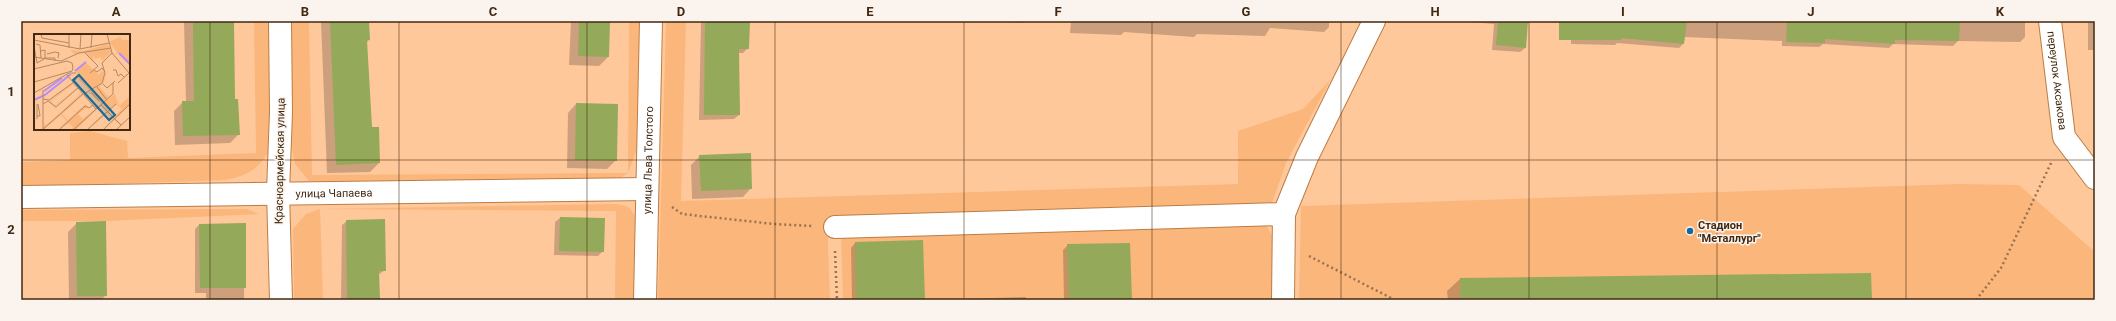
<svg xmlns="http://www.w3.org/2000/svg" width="2116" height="321" viewBox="0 0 2116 321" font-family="Roboto,sans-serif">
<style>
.green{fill:#fbb67b}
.shadow{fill:#0003}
.building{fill:#94a959}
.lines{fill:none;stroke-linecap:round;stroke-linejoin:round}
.minor-casing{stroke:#bc7d44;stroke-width:24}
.path{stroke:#9a7251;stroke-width:2.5;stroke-dasharray:2 3;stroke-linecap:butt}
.minor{stroke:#fff;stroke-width:22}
.grid{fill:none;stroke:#432911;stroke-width:1;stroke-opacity:0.55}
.poi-dot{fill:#14699a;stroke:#fbf4ee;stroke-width:1.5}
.labels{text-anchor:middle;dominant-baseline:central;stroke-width:3;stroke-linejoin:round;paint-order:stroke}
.street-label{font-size:11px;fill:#432911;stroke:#fbf4ee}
.poi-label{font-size:11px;font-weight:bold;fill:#432911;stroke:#fbf4ee;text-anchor:start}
.inset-river{fill:none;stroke:#b78cf8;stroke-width:2}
.inset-road{fill:none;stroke:#b48864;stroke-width:1}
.view{fill:#14699a;fill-opacity:0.15;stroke:#14699a;stroke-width:2}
.inset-edge{fill:none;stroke:#432911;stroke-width:2}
.neatline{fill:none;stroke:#432911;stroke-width:1.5}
.grid-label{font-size:13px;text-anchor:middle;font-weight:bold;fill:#432911}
</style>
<rect width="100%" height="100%" fill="#ffc89b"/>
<path class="green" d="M254 21H272V146C259 168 251 175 226 180L21 187V162L70 160V133L90 131 127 141 128 158 256 153Z
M288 21H309L312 175 628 173 629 21H640L637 149 628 173 617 180 309 181 295 164 290 139Z
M666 21H686L681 201 1238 184V131L1303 109 1331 79 1286 163 1271 206 827 220 830 300H658Z
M1960 184 2019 185 2095 252V300H1299L1301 206Z
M617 204 629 207 636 217 634 300H615L616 211 320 209 323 300H294L293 229 306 214 320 209Z
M247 209 259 214 106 221H21V210Z
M1266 225 1275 240 1273 300H843L841 233Z"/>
<path class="shadow" d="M177 21H233L234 100 239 134 230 143 175 145 174 111 183 102H186L184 22Z
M321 21H368L369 40 366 43 371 128 379 163 370 172 327 173Z
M571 21H608V57L599 66 569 65Z
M701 21H749L748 48 743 53H738L739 115 734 119 699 120Z
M950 21H969L968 22Z
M990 21H1026L1024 23Z
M1071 21H1329V27L1324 32 1270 28 1265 36 1197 34 1194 37 1124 32 1121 35 1070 33Z
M1459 21H1527L1525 48 1520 52 1492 50 1494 24Z
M1571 21H2025V37L2020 42 1958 41 1953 46 1893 44 1889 48 1823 44 1819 47 1782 46V41L1684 37 1683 44 1679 48 1617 43 1615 45 1571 44Z
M2088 21H2095V50H2088Z
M576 104 616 160 607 169 567 168 568 113Z
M700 156 751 188 743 197 692 199 691 165Z
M560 218 603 251 598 256 554 255 555 222Z
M347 221 385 270 378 275 379 300H341L342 225Z
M77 223 106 295 101 300H69L68 232Z
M245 224 244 300H206V293H195V229L199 225Z
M855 243 924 300H852L851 248Z
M1068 245 1131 300H1064L1063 250Z
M1460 279 1871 300H1448L1447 291Z
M1026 297V300H927Z"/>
<path class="building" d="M234 21 235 99H238L240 135 183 136 182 101H194L193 22Z
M330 21H369L370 40H367L372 127H379L380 163 336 165Z
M579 21 610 22 609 57 578 56Z
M705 21H750L749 49H739L740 115H704Z
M1498 21H1528L1526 48 1496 45Z
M1559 21H1687L1684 44 1621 38V40H1559Z
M1787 21H1960L1959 41 1895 40V44L1825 39V43L1786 42Z
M576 103 618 104 617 161 575 160Z
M751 153 752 189 701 191 699 155Z
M560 217 605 218 604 252 559 251Z
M385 219 386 271H379L380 300H347L346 220Z
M106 221 107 296H77L76 222Z
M246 223V288H200L199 224Z
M923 240 925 300H856L855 242Z
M1130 243 1132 300H1069L1067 244Z
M1871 273 1872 300H1460V278Z"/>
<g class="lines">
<g class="minor-casing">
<g id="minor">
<path d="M280 21 281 112 278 192 281 300"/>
<path id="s1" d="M2050 21 2064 137 2095 178"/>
<path id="s2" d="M21 197 647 189"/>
<path d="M835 227 1284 214"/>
<path id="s3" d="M645 300 651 21"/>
<path d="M1283 300 1284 214 1307 157 1374 21"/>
</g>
</g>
<path class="path" d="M672 207 682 214 774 224 812 226
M835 251 837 300
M1309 256 1395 300
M1976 300 2001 268 2052 161"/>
<use href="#minor" class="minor"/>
</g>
<path class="grid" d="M210 21V300M399 21V300M587 21V300M775 21V300M964 21V300M1152 21V300M1341 21V300M1529 21V300M1717 21V300M1906 21V300M21 160H2095"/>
<circle class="poi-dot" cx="1690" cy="231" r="4"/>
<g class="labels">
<g class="street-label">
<text stroke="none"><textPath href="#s1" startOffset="60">переулок Аксакова</textPath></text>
<text stroke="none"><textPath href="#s3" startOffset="140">улица Льва Толстого</textPath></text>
<text transform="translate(280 161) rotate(-89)">Красноармейская улица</text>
<text stroke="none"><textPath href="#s2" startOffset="313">улица Чапаева</textPath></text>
</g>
<g class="poi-label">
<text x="1698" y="225">Стадион<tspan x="1698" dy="13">"Металлург"</tspan></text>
</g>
</g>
<g transform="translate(34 34)">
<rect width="96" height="96" fill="#ffc89b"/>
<path d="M86 3 88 6H96V32L84 19 81 21 83 18 75 8ZM74 10 77 18 68 27 67 23 61 25 59 21V27L52 19 40 20 36 16 49 17ZM52 29 65 41 67 37 71 38 69 46 57 58 44 45 42 37ZM73 38 69 50 65 53 75 63 79 60 70 69 81 60 85 72 96 62V70L81 85 87 90 96 82 81 96 86 91 80 86 67 96 79 85 73 79 52 96 72 77 67 71 42 96H37L39 93 35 89 23 96 33 87 27 81 9 96 10 88 11 92 26 79 15 67 39 48 49 60 36 73 42 78 52 70 54 73 44 80 49 85 61 75 51 61 62 74 67 70 57 60H54L68 49ZM39 50 43 54 20 72 17 67ZM44 54 47 59 26 79 20 73ZM68 70 73 76 82 70 88 75 80 83 68 71 61 76ZM36 73 42 79 34 86 28 80Z" fill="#fbb67b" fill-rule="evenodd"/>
<path class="inset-river" d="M85 19 96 30M41 37 52 28M10 57 28 44M0 66 11 61 37 40"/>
<path class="inset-road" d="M7 0 8 4 35 9M35 0V14M73 0 78 19 96 40M0 6 46 15 75 9M2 10 6 11 7 24M0 12 3 29 10 25M57 14 58 0M46 15 47 0M7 17 11 16V24H21V27M51 19 64 32 56 39M13 20 21 18 25 19 24 24M0 23 27 27 45 19 77 14M0 35 33 27 38 29 39 34 38 37 0 48M60 36 63 38 68 34 71 38M79 36H82L84 42 87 40 90 43M33 41 62 75M84 49 95 39M69 50 73 54 81 47M63 53 72 65M9 56V95M57 58 65 67M0 59 35 39H42M50 60 68 49 71 39 68 29 78 19M9 65 15 66 40 48 43 43M3 70V85M9 70 14 67 22 73 44 54M67 71 87 91M3 82H6L4 70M8 96 49 60M25 96 51 72 55 74 59 71M39 96 79 60V49M53 96 82 70M69 96 96 70M82 96 96 83"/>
<path class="view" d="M45 41 81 81 75 86 39 46Z"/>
<rect width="96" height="96" class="inset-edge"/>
</g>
<rect width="2116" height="321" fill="none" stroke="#fbf4ee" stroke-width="44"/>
<rect x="22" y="22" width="2072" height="277" class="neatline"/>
<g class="grid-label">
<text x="116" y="16">A</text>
<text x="305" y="16">B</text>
<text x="493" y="16">C</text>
<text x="681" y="16">D</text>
<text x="870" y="16">E</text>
<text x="1058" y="16">F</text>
<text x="1246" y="16">G</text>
<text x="1435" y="16">H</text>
<text x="1623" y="16">I</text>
<text x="1811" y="16">J</text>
<text x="2000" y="16">K</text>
<text x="11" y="96">1</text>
<text x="11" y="234">2</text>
</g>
</svg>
